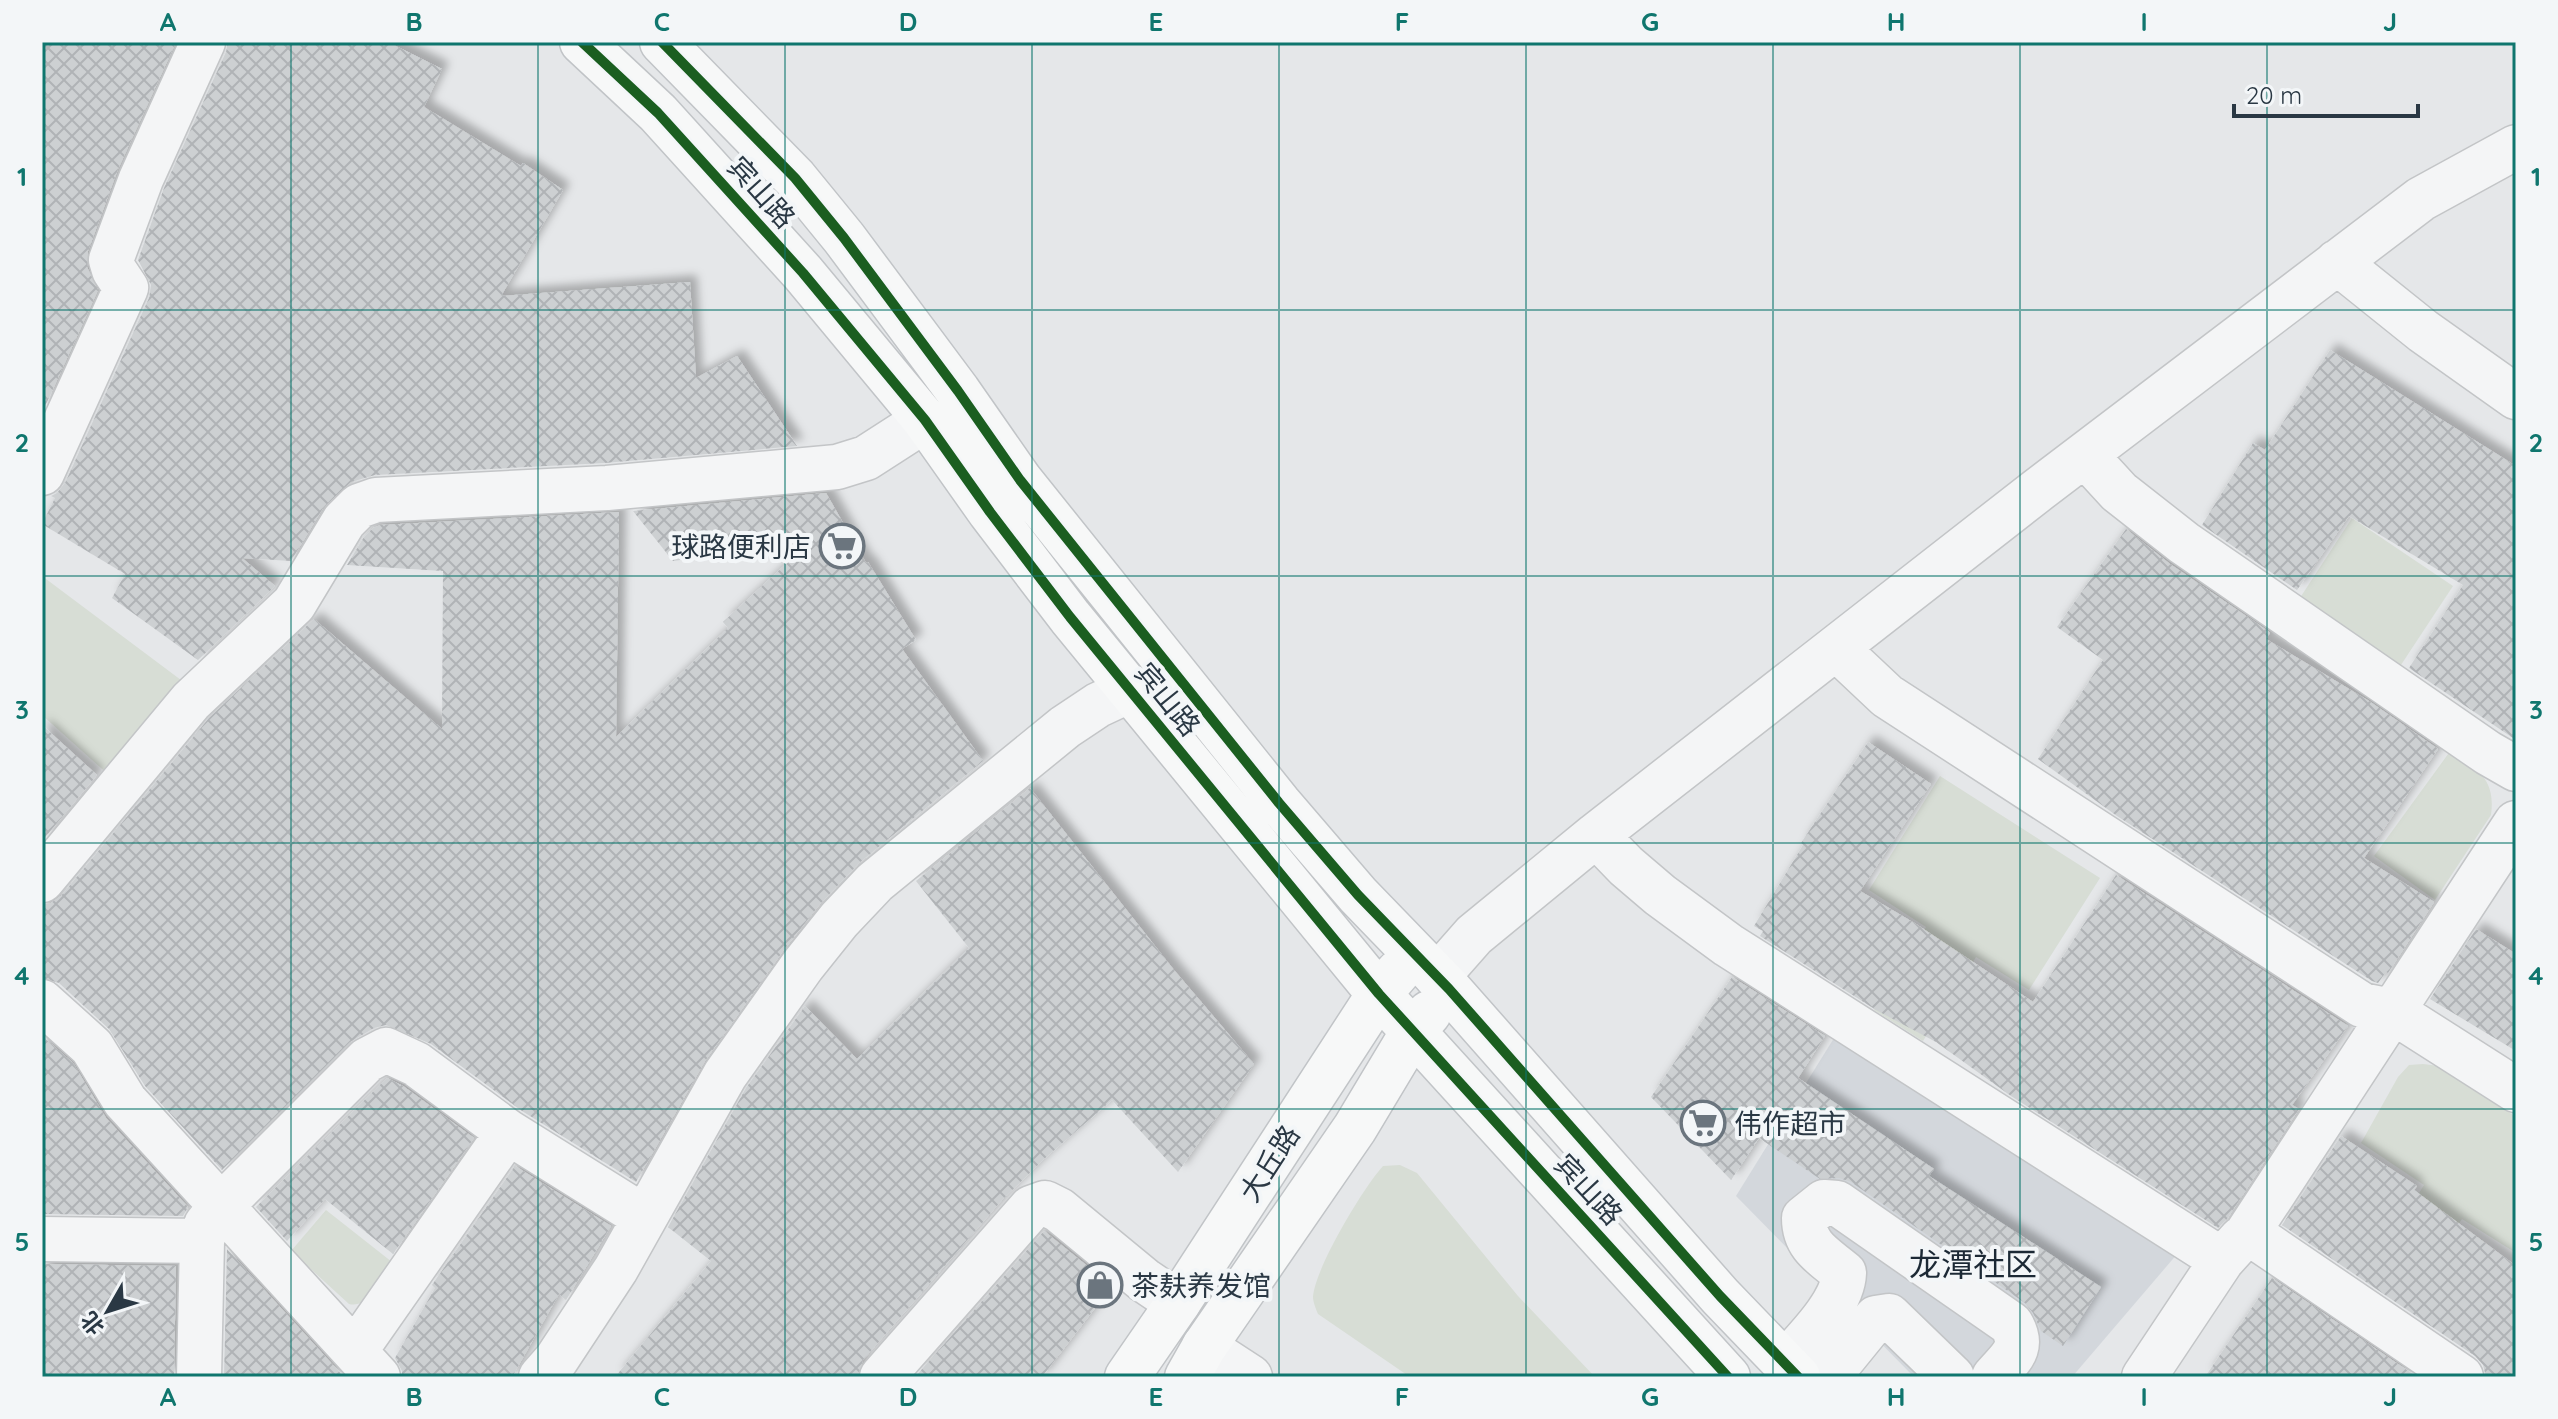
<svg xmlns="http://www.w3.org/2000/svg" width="2558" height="1419" viewBox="0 0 2558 1419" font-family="Quicksand,'Noto Sans SC',sans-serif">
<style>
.built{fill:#d3d7dc}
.green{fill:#d7ddd5}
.building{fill:url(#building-cross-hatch);filter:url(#shadow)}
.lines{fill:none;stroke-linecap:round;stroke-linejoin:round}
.minor-casing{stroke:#c3c5c7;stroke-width:47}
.major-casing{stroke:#c1c4c7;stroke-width:47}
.minor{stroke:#f4f5f6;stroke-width:44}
.major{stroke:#f7f8f8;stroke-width:44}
.cycleway-casing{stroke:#f3f6f8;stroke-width:15}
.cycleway{stroke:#1b5e20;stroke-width:10}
.grid{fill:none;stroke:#0f766e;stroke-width:2;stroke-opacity:0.55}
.labels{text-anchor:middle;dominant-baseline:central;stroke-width:8;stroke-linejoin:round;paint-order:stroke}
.street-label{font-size:28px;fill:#2a3844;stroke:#f3f6f8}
.poi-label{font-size:28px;fill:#2a3844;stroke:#f3f6f8;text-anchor:start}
.quarter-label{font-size:32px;fill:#1c2935;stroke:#f3f6f8}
.neatline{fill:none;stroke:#0f766e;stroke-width:3}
.grid-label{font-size:26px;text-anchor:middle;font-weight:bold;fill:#0f766e}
</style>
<defs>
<pattern id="building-cross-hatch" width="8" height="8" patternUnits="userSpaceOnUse" patternTransform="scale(2)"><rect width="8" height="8" fill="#cdd0d2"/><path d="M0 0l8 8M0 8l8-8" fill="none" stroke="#b0b3b6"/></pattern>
<filter id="shadow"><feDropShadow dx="7" dy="-7" stdDeviation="4" flood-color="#0004"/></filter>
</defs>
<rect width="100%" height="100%" fill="#e5e7e9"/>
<path class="built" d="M1839 1030 2178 1253 2072 1377H1914L1736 1196Z"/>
<path class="green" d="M2352 518 2453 586 2397 671 2296 604Z
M42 576 185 683 111 777 42 715Z
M2451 750C2477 770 2496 778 2491 815L2435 900 2374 856Z
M1940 776 2100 878 2029 990 1976 957 1923 1041 1874 1010 1926 927 1869 890Z
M2423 1064 2439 1066 2516 1117V1253L2462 1219 2403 1307 2365 1280 2424 1185 2361 1143 2398 1077 2409 1065Z
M1400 1165 1417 1173 1518 1296 1595 1377H1410L1318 1314C1316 1309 1313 1302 1313 1297 1315 1268 1363 1188 1383 1166Z
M326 1210 392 1262C382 1277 369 1309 349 1304L291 1251Z"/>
<path class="building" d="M42 42H176L118 169 88 251 87 267 98 290 42 413Z
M228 42H388L442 69 424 107 521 166 523 163 563 190 501 296 690 282 696 378 737 356 797 446 605 463 375 475 351 482 323 508 291 561 242 558 275 586 198 660 112 598 125 574 42 524 55 498 51 496 57 493 65 483 149 298 151 285 138 260 164 188 226 52Z
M2330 350 2516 466V740L2409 668 2463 585 2349 516 2297 590 2202 525 2253 443 2265 450Z
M826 493 866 563 868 562 916 640 902 649 983 761 859 863 820 904 783 951 705 1061 636 1182 522 1111 431 1044 386 1025 374 1028 350 1042 222 1170 145 1086 109 1029 59 983 42 978V904L51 903 61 896 209 718 314 619 442 729 443 571 347 565 364 537 373 528 381 525 619 512 616 737 728 628 723 622 810 542 673 561 633 511Z
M2126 529 2170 564 2268 631 2270 633 2266 639 2369 701 2438 749 2364 858 2434 902 2388 973 2386 972 2378 983 2372 981 2117 816 2038 759 2103 660 2057 627Z
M42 725 97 775 42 841Z
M1868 742 1931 784 1860 891 1916 924 2033 1002 2116 875 2348 1026 2292 1105 2299 1109 2227 1219 2218 1228 2011 1096 1936 1042 1876 1010 1760 936 1763 931 1754 926 1803 845 1801 843Z
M1030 788 1174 970 1254 1064 1178 1172 1112 1100 1044 1159 1002 1200 863 1360 858 1377H615L711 1261 668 1227 746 1088 805 1006 857 1059 969 948 916 881Z
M2476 929 2516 954V1051L2430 999Z
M1732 977 1825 1036 1798 1078 1934 1169 1929 1176 2101 1287 2063 1346 2041 1331 2033 1313 2025 1303 1851 1182 1839 1178 1820 1179 1759 1138 1731 1180 1651 1097Z
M42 1036 73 1063 106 1118 188 1207 183 1216 42 1214Z
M387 1078 403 1086 474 1138 393 1254 325 1199 287 1241 256 1207Z
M2341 1136 2417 1186 2414 1190 2516 1266V1377H2486L2483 1365 2475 1356 2282 1225Z
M515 1166 611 1226 566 1300 559 1294 512 1377H402V1371L395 1358 435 1288 432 1285Z
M1044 1231 1112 1286 1042 1377H915Z
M227 1249 344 1377H224Z
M42 1264 176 1266 174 1377H42Z
M2272 1278 2417 1377H2205Z"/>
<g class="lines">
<g class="minor-casing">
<path id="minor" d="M2337 262 2423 331 2516 397
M2085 455 2119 492 2184 543 2488 753 2516 769
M42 473 126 288 114 270 111 260 141 179 203 42
M1836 648 1887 696 2362 1005 2392 1011 2516 1090
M1596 835 1626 866 1660 895 1728 945 2222 1260
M42 880 191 701 294 604 344 521 359 506 376 500 607 488 837 467 866 458 925 420
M1437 977 1474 935 1596 835 2038 490 2421 199 2516 147
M42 1002 92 1047 125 1101 378 1377
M42 1239 202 1241
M1204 1347 1250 1377
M355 1351 508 1132
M1785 1363C1805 1340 1843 1304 1844 1273 1824 1256 1804 1247 1804 1218L1824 1202 1837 1203 2011 1324C2026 1349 2010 1358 1994 1377
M199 1377 202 1241 206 1225 221 1206 367 1060 386 1050 416 1064 508 1132 644 1217
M541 1377 556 1360 616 1269 725 1075 803 965 839 920 875 882 1065 727 1098 705 1130 690
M882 1377 1031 1208 1045 1203 1059 1210 1144 1280 1178 1303
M1828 1377 1876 1318 1889 1316 1952 1377
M2144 1377 2222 1260 2241 1239
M2461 1377 2248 1232 2516 823"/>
</g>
<g class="major-casing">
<path id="major" d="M582 42 658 113 803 273 925 420 990 512 1070 617 1379 994 1728 1377
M662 42 795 178 844 238 958 391 1020 480 1279 803 1358 895 1449 989 1720 1296 1798 1377
M1127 1377 1178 1303 1379 994 1398 972
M1187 1377 1204 1347 1355 1128 1412 1033 1429 1013"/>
</g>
<use href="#minor" class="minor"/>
<use href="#major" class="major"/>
<g class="cycleway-casing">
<path id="cycleway" d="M582 42 658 113 803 273 925 420 990 512 1070 617 1379 994 1728 1377
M662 42 795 178 844 238 958 391 1020 480 1279 803 1358 895 1449 989 1720 1296 1798 1377"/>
</g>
<use href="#cycleway" class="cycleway"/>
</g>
<path class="grid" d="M291 42V1377M538 42V1377M785 42V1377M1032 42V1377M1279 42V1377M1526 42V1377M1773 42V1377M2020 42V1377M2267 42V1377M42 310H2516M42 576H2516M42 843H2516M42 1109H2516"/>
<defs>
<g id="supermarket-ring" transform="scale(2.3)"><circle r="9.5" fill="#f3f6f8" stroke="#6b757e" stroke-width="1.5"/><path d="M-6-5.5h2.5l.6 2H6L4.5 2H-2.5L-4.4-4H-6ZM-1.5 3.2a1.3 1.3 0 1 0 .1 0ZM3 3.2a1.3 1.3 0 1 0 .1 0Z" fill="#6b757e"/></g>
<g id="shop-ring" transform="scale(2.3)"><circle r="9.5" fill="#f3f6f8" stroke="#6b757e" stroke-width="1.5"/><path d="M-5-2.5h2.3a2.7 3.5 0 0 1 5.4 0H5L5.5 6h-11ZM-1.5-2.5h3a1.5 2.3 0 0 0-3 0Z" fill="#6b757e"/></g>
</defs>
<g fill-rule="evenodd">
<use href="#supermarket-ring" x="842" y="546"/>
<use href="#supermarket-ring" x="1703" y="1123"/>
<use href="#shop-ring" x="1100" y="1285"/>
</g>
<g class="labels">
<g class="street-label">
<text transform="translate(762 192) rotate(48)">宾山路</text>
<text transform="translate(1168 699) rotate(51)">宾山路</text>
<text transform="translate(1269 1163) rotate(-57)">大丘路</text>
<text transform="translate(1589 1189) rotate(47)">宾山路</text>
</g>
<g class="poi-label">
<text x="811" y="546" text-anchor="end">球路便利店</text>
<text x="1734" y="1123">伟作超市</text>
<text x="1131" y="1285">茶麸养发馆</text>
</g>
<g class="quarter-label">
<text x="1973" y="1264">龙潭社区</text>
</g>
</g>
<rect width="2558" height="1419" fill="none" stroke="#f3f6f8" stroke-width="88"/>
<g transform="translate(108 1311) rotate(231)" stroke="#f3f6f8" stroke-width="6" paint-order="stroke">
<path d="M0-6L14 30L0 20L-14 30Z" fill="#2a3844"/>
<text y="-12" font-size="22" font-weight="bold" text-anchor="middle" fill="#2a3844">北</text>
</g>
<path d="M2234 104v12h184v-12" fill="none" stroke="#2a3844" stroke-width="4"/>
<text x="2246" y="104" font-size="24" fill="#2a3844" stroke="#f3f6f8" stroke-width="6" paint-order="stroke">20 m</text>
<rect x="44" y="44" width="2470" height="1331" class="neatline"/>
<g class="grid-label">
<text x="168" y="31">A</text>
<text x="414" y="31">B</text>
<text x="662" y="31">C</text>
<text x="908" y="31">D</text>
<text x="1156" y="31">E</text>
<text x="1402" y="31">F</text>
<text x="1650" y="31">G</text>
<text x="1896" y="31">H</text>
<text x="2144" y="31">I</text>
<text x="2390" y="31">J</text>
<text x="22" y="186">1</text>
<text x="2536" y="186">1</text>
<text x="22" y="452">2</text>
<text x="2536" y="452">2</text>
<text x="22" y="719">3</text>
<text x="2536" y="719">3</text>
<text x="22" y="985">4</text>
<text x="2536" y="985">4</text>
<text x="22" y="1251">5</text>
<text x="2536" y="1251">5</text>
<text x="168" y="1406">A</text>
<text x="414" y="1406">B</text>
<text x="662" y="1406">C</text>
<text x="908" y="1406">D</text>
<text x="1156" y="1406">E</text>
<text x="1402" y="1406">F</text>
<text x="1650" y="1406">G</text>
<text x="1896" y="1406">H</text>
<text x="2144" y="1406">I</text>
<text x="2390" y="1406">J</text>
</g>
</svg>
